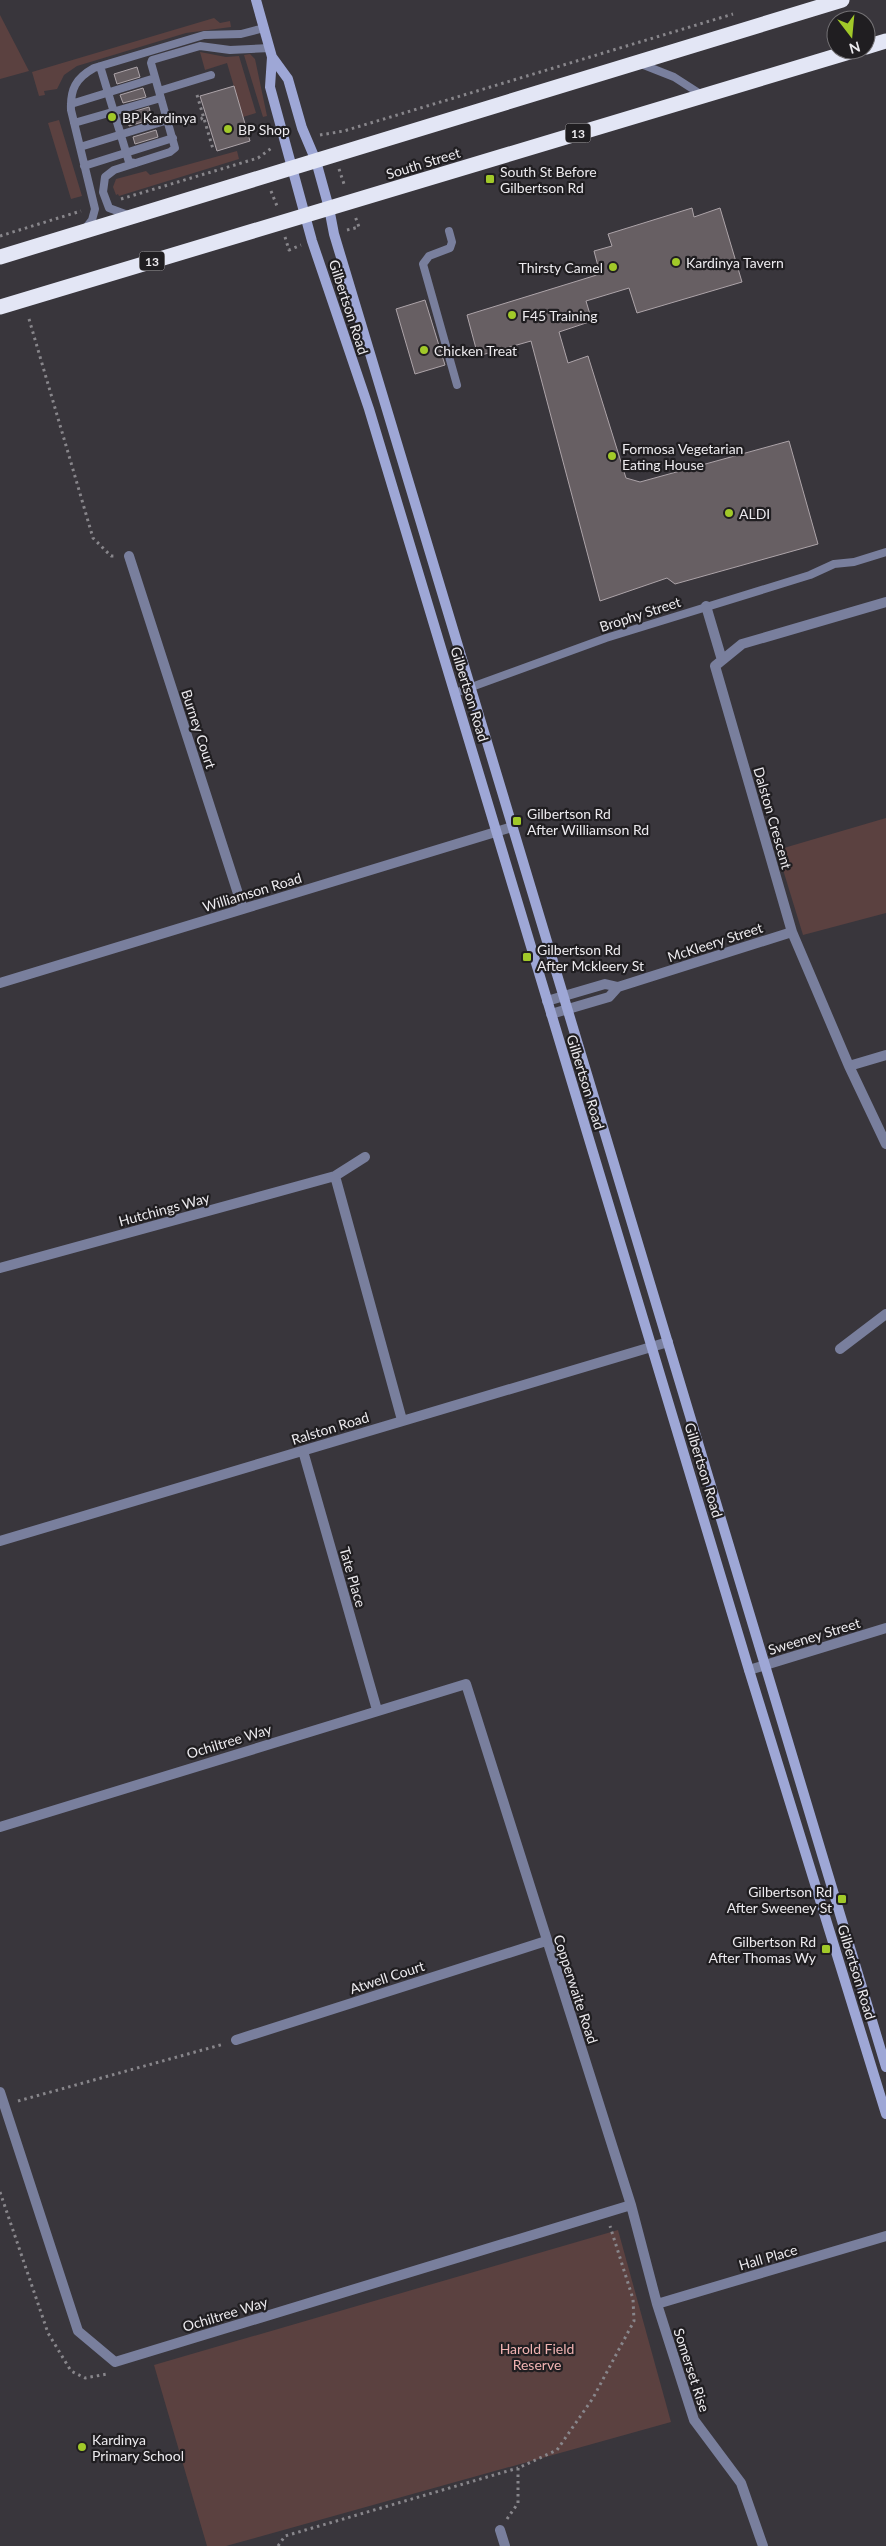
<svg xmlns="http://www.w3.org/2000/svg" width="886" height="2546" viewBox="0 0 886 2546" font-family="Lato,sans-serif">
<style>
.green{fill:#5b4140}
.building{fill:#675f63;stroke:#ada4a9}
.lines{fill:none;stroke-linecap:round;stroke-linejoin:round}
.path{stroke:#88868b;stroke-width:3;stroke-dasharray:2.5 4;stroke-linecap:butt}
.lane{stroke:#797f9d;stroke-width:8}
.street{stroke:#797f9d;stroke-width:10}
.secondary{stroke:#9ea7d6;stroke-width:10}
.highway{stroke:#e3e6f5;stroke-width:15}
.poi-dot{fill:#a1c929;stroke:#201e21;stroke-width:2}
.labels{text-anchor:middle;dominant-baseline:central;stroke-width:4.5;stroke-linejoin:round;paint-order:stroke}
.shield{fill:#201e21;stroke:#afadb0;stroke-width:1}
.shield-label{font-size:12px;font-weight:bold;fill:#eceaee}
.poi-label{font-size:14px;fill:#eceaee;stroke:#201e21;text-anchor:start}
.street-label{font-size:14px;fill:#eceaee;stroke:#201e21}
.park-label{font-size:14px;fill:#f0b3b2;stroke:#201e21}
</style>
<rect width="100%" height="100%" fill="#39363c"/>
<path class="green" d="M0 15 29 71 0 79Z
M214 18 220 23 230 21 231 27 186 33 77 66 64 75 57 89 44 91 45 95 39 96 32 72Z
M200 52 226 57 239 56 256 113 243 117 227 63 205 70Z
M250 54 255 59 267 116 263 117 244 55Z
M59 120 82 196 71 199 48 123Z
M237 151 239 159 119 196 118 194 116 195 113 187 116 179 146 171 150 175Z
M886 818V913L803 935 777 850Z
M618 2230 671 2422 226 2546H207L154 2365Z"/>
<path class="building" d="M137 67 140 77 117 84 114 74Z
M234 86 250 141 217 151 200 96Z
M143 88 146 97 123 103 120 95Z
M149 107 152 119 129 126 126 114Z
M156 130 158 137 135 144 133 137Z
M692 208 694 217 720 208 742 282 637 313 629 288 586 301 592 321 559 332 568 363 588 356 626 478 640 482 789 441 818 544 675 584 667 578 600 601 531 341 478 356 467 315 600 274 594 251 612 246 608 234Z
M425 300 445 365 415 374 396 309Z"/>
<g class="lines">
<path class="path" d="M197 95 213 149
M182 125 201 119 206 115
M320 135 344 131 733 14
M339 169 345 187
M271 191 277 206
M121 199 258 158 273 147
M347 230 359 227 355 216
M0 236 81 211
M285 237 289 250 301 245
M29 319 93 538 111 556H116
M18 2101 224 2044
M0 2192 48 2333 71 2371 85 2378 107 2374
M507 2519 518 2503V2468L557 2450 593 2398 634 2321 633 2299 610 2226
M278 2546 285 2536 518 2468"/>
<path class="lane" d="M641 64 674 77 702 95
M100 66 129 162 135 163
M159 91 211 75
M71 104 155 78
M74 123 161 98
M80 147 168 120
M84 166 173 138
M128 215 109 208 103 192 105 177 114 170 170 152 175 148 151 63 152 60 200 46 230 50 270 48
M85 229 92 220 95 209 71 110C70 89 76 78 94 68L204 35 241 34 264 28
M449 231 452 242 450 248 429 256 423 264 457 385
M455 693 606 638 810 575 834 564 854 562 886 552"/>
<path class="street" d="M129 556 243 909
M886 602 742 644 715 666 792 932 849 1066 886 1144
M706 606 722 660
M0 983 512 827
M547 1001 605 984 618 987 792 932
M551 1014 609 997 618 987
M849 1066 886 1055
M335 1176 402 1420
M0 1268 335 1176 365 1157
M840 1349 886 1314
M303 1451 377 1710
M0 1541 668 1342
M749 1670 886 1628
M0 1827 466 1684 631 2205 657 2304 694 2420 741 2483 763 2546
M236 2040 546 1941
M0 2092 78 2331 115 2362 631 2205
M657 2304 886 2236
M500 2530 505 2546"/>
<path class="secondary" d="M256 0 272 57 288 79 302 128 316 161 329 208 334 234 886 2067
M272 57 270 87 312 241 369 409 749 1670 886 2114"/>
<path class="highway" d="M866 47 886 41
M0 257 842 0
M0 307 856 50"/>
</g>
<g class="poi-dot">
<circle cx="112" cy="117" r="5"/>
<circle cx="228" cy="129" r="5"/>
<rect x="485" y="174" width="10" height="10" rx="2.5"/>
<circle cx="676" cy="262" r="5"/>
<circle cx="613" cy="267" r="5"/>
<circle cx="512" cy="315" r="5"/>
<circle cx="424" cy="350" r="5"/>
<circle cx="612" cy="456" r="5"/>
<circle cx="729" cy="513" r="5"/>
<rect x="512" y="816" width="10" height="10" rx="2.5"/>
<rect x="522" y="952" width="10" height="10" rx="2.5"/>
<rect x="837" y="1894" width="10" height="10" rx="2.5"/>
<rect x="821" y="1944" width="10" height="10" rx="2.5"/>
<circle cx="82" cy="2447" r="5"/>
</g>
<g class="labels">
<g class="shield">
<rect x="565.5" y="123.5" width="25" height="19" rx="4"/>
<rect x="139.5" y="251.5" width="25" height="19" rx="4"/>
</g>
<g class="shield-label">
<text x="578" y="133">13</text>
<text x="152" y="261">13</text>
</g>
<g class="poi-label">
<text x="122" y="117">BP Kardinya</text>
<text x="238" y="129">BP Shop</text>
<text x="500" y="171">South St Before<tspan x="500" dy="16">Gilbertson Rd</tspan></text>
<text x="686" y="262">Kardinya Tavern</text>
<text x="603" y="267" text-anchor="end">Thirsty Camel</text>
<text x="522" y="315">F45 Training</text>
<text x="434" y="350">Chicken Treat</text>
<text x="622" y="448">Formosa Vegetarian<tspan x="622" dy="16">Eating House</tspan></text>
<text x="739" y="513">ALDI</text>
<text x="527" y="813">Gilbertson Rd<tspan x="527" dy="16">After Williamson Rd</tspan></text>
<text x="537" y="949">Gilbertson Rd<tspan x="537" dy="16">After Mckleery St</tspan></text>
<text x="832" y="1891" text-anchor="end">Gilbertson Rd<tspan x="832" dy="16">After Sweeney St</tspan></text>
<text x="816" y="1941" text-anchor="end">Gilbertson Rd<tspan x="816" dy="16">After Thomas Wy</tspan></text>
<text x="92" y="2439">Kardinya<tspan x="92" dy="16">Primary School</tspan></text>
</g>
<g class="street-label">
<text transform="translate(423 163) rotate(-17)">South Street</text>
<text transform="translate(349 307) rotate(72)">Gilbertson Road</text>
<text transform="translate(640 614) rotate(-18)">Brophy Street</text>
<text transform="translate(470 694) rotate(73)">Gilbertson Road</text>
<text transform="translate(199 729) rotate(72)">Burney Court</text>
<text transform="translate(773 818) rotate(74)">Dalston Crescent</text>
<text transform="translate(252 892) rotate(-17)">Williamson Road</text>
<text transform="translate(715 942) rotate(-18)">McKleery Street</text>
<text transform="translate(586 1082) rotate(73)">Gilbertson Road</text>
<text transform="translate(164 1209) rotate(-15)">Hutchings Way</text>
<text transform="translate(330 1428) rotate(-17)">Ralston Road</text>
<text transform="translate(704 1470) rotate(73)">Gilbertson Road</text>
<text transform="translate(353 1577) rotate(74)">Tate Place</text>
<text transform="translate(814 1636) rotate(-17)">Sweeney Street</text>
<text transform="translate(229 1741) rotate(-17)">Ochiltree Way</text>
<text transform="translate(857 1972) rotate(73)">Gilbertson Road</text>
<text transform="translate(387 1977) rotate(-18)">Atwell Court</text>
<text transform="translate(576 1989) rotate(72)">Copperwaite Road</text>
<text transform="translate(768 2257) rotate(-16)">Hall Place</text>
<text transform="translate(225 2314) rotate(-17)">Ochiltree Way</text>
<text transform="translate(692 2370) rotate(72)">Somerset Rise</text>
</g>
<g class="park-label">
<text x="537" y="2348">Harold Field<tspan x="537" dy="16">Reserve</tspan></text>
</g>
</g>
<g transform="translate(851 35) rotate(164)"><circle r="24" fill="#201e21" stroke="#727073"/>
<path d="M0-4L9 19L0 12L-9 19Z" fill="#a1c929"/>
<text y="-8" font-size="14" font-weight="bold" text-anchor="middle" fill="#eceaee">N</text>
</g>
</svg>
